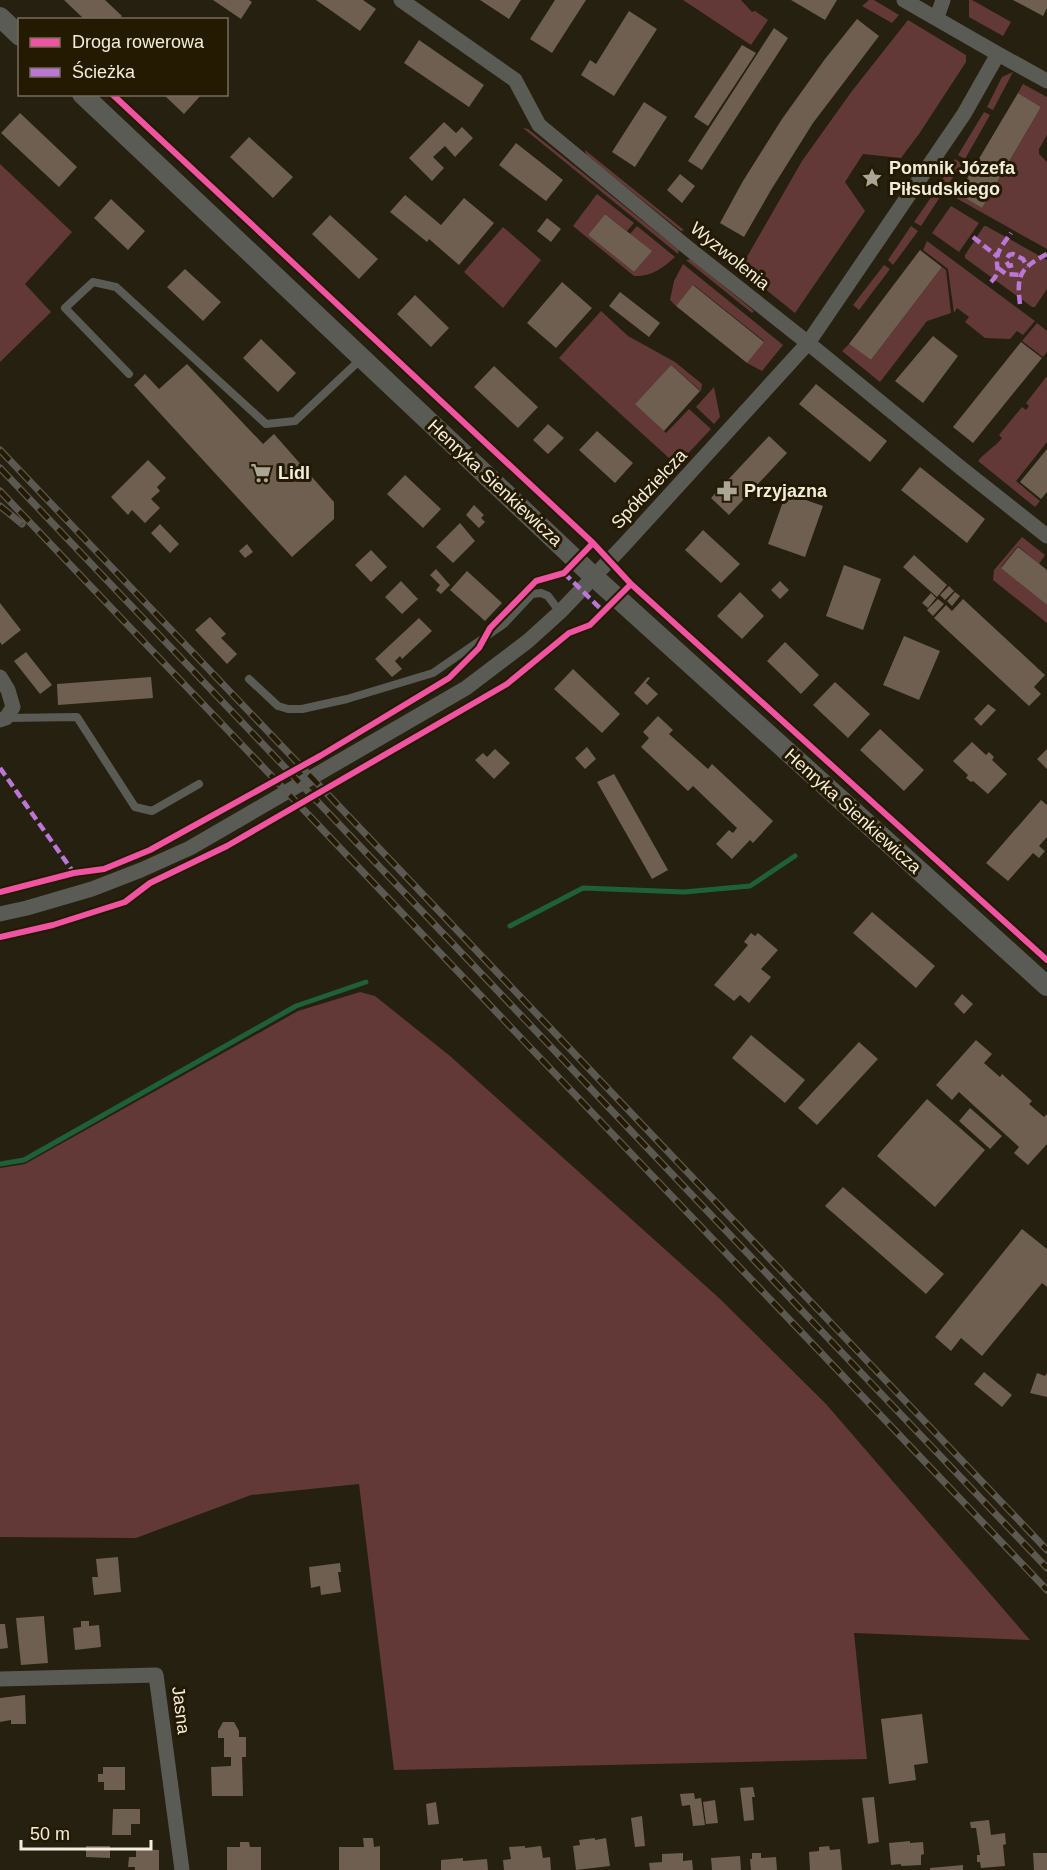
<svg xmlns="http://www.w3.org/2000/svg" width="1047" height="1870" viewBox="0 0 1047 1870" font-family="Arial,sans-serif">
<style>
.green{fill:#623937}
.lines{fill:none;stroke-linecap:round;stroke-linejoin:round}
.stream{stroke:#1e6039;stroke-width:5}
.building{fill:#6e5f50}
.service{stroke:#5b5b55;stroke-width:8}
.minor{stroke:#5b5b55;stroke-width:15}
.tertiary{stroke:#5b5b55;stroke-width:20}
.rail-casing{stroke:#5b5952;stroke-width:7}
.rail{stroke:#241a01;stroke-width:4.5;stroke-dasharray:14;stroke-linecap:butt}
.quiet{stroke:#ba77d6;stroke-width:4.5;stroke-dasharray:9 4.5;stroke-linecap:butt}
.cycleway-casing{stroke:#241a01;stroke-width:10}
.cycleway{stroke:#f153a3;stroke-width:6}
.labels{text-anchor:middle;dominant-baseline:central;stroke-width:6;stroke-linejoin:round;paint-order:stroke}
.poi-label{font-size:18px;font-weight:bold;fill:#f3eddd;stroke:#241a01;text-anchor:start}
.street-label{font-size:18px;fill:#f3eddd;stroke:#241a01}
</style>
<rect width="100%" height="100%" fill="#262011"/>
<path class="green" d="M683 0H741L752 12 755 11 768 20 751 45Z
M869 0H874L899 15 892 23 862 6Z
M969 0H972L1011 22 1003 36 969 17Z
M908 20 966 55V62L919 134 901 158 863 154 845 182 865 211 795 313 740 269 802 161 852 91Z
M1013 72 993 110 987 107 1002 77Z
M1023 84 1047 97V135L1039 149V154L1047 162V249L956 198 958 194 982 208 1041 107 1018 93Z
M984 112 990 115 965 159 958 155Z
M523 128 528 129 679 250 678 254Z
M585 150 684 230 681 231 595 162 586 154Z
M955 159 962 164 943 192 937 188Z
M0 164 72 232 25 284 51 312 0 362Z
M934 193 940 197 921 226 914 222Z
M597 194 634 223 627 231 605 214 588 235 634 272 651 251 630 234 637 226 675 257C663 268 651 277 634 276L573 226Z
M951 206 979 223 959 252 932 233Z
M911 226 918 231 893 265 888 260Z
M984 226H986L1047 260V289L1035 307H1032L965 258V255Z
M503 227 541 260 503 308 464 272Z
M927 241 1035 321 1023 335 1017 331 1010 339 985 338 965 322 969 317 957 308 954 313 948 269 923 250Z
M691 259 754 311 752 313 686 260Z
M683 264 783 345 762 371 747 363 764 341 694 285 676 306 670 300 674 281Z
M884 265 890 269 859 310 853 305Z
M942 267 946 270 951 313 927 321 880 382 842 351 849 344 871 360Z
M601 311 628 336 675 362 702 384 701 391 671 365 636 403 666 433 689 409 711 429 680 462 669 458 559 358Z
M1037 323 1047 331V352L1043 357 1022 341Z
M1047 376V442L1016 481 1040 501 1035 507 978 461C985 452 995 447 1002 438L999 435 1022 407 1026 410 1029 406 1026 403Z
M714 387 720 417 714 424 696 407Z
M1022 537 1045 555 1039 564 1018 546 1001 567 1047 605V623L993 580 994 570Z
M360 992 375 996 450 1056 719 1298 826 1404 1030 1640 854 1633 867 1759 394 1770 359 1484 251 1495 136 1538 0 1537V1168L25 1164 298 1011Z"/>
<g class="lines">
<path class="stream" d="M510 926 583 888 684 892 750 886 795 856
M0 1164 24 1160 296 1006 366 982"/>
</g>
<path class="building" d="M64 0H105L122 16 118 20H85Z
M213 0H249L252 2 241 19Z
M316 0H363L376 9 360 31Z
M480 0H521L509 19Z
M555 0H586L552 53 530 39Z
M791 0H837L825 20Z
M1013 0H1047V8L1043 16Z
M629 11 657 29 614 96 581 75 590 60 596 64Z
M857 19 879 36 813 123 771 190 744 237 720 223 743 181 782 119 825 59Z
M774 28 788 38 702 170 688 161Z
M419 40 484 85 469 107 404 63Z
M742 45 756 53 708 126 694 117Z
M1018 93 1041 107 982 208 958 194Z
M163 94H202L184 114Z
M644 102 667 117 635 167 612 152Z
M20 113 77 167 59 187 1 133Z
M444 122 456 133 462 127 473 138 455 157 445 146 433 157 444 168 432 181 409 158Z
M249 137 293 177 273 198 230 157Z
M516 143 563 180 546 201 499 165Z
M680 174 695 186 682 203 667 190Z
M405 195 441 225 464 198 494 223 459 265 429 239 427 242 390 212Z
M111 199 145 231 128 250 94 218Z
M605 214 652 251 634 272 588 235Z
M330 215 378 259 359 279 312 234Z
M547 218 561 229 551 242 537 231Z
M920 250 942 267 871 360 849 344Z
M185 269 221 302 203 321 167 287Z
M562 282 592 308 556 348 527 323Z
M693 285 764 342 747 363 676 306Z
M620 292 660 323 649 337 609 306Z
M415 295 449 328 431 347 397 314Z
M933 336 958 356 923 403 895 381Z
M261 339 296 373 278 392 243 358Z
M1021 342 1042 358 973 443 953 427Z
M187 364 263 444 274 434 334 502V519L292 557 134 385 145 374 159 389Z
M671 365 700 391 664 431 635 404Z
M494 366 538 407 518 428 474 387Z
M816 384 887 441 870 462 799 404Z
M548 424 564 438 548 454 533 440Z
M597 431 633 463 615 483 579 450Z
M769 436 787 453 729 515 711 498Z
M1047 449V492L1041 499 1020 482Z
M148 460 166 478 157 487 160 491 151 499 160 508 145 523 132 510 128 515 111 497Z
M920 467 985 519 967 543 901 490Z
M405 475 441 509 423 528 387 494Z
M786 493 823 506 805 557 768 544Z
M474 505 484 515 481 518 485 522 479 528 466 515Z
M460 523 475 541 453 563 436 547Z
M160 524 179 544 170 553 151 533Z
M703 530 740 564 721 583 685 550Z
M247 544 253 552 245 558 239 551Z
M1018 547 1047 570V605L1001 568Z
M371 550 387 567 371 582 355 565Z
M914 555 947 585 937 597 903 567Z
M844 565 881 579 863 630 826 616Z
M436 569 450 585 441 594 436 590 440 585 430 575Z
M467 571 502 603 485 621 450 590Z
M401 581 418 599 402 614 385 597Z
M780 581 789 590 780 599 771 590Z
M949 586 954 591 945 600 940 595Z
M740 592 764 616 742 639 717 616Z
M955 592 960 596 952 606 947 601Z
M931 593 936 598 928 608 922 603Z
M938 599 944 604 933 616 927 610Z
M963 599 1045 675 1034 687 1041 694 1029 706 934 618 946 605 952 611Z
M0 603 21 630 2 645 0 642Z
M210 617 226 634 221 638 237 654 227 664 195 630Z
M419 618 432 631 402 659 400 656 395 661 402 669 392 677 375 659Z
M904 636 940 651 919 700 883 685Z
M785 642 819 675 801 694 767 661Z
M26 652 52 685 40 694 14 661Z
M573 669 620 714 602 733 554 689Z
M151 677 153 698 58 705 57 684Z
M648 677 650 678 646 683 658 694 647 705 634 693Z
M835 682 870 714 848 738 813 705Z
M988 704 996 710 981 726 974 719Z
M658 716 673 730 669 734 708 769 712 764 773 821 753 843 750 840 732 859 716 844 729 830 733 833 737 828 693 786 688 791 641 747 649 738 643 732Z
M880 729 924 770 904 791 860 750Z
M972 742 986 755 989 752 994 757 992 760 1007 774 988 794 973 781 971 782 966 778 968 775 953 761Z
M587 747 596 759 585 769 575 758Z
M495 749 510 763 494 779 475 760 483 753 487 757Z
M1047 749V769L1037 759Z
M614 774 668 870 652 879 597 782Z
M1041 800 1047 805V837L1039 846 1045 851 1039 858 1033 853 1008 881 986 863Z
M872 912 935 966 916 988 853 933Z
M751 933 755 936 758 933 778 950 761 969 771 977 749 1003 740 995 734 1001 714 985 748 945 744 942Z
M962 994 973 1004 964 1014 954 1004Z
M751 1035 805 1080 785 1103 732 1058Z
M976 1040 992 1054 984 1063 1000 1077 1002 1074 1032 1101 1029 1104 1044 1117 1047 1114V1144L1028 1165 1014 1153 1019 1147 959 1092 952 1100 936 1085Z
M859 1042 878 1059 817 1125 798 1108Z
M927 1099 985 1150 935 1207 877 1156Z
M970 1108 1002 1136 990 1149 959 1121Z
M843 1187 944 1274 926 1294 825 1206Z
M1022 1229 1047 1249V1287L1042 1283 982 1356 961 1338 951 1351 935 1337Z
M984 1372 1012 1395 1002 1407 974 1384Z
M1037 1373 1045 1376 1047 1373V1397L1030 1393Z
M118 1557 121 1592 94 1595 92 1577H98L96 1559Z
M340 1563 341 1572H338L341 1592 321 1595 320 1586 311 1588 309 1567Z
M44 1616 48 1663 21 1665 16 1618Z
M81 1621H89V1626L99 1625 101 1647 75 1650 73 1628 81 1627Z
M0 1624H5L8 1648 0 1649Z
M25 1695 26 1724H11V1720L0 1722V1698Z
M922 1714 928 1763 914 1765 916 1780 889 1784 881 1719Z
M223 1722H234L239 1731V1737H246V1757H242L243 1796H212L211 1767 231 1766V1757H224V1738H218V1731Z
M103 1767H125V1790H104V1782H98V1774H103Z
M753 1787 755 1797H752L754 1820 744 1821 740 1788Z
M694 1793 695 1799 701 1798 705 1825 693 1826 690 1805 682 1806 680 1794Z
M874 1797 879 1842 868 1844 862 1798Z
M715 1800 718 1823 706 1824 703 1802Z
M436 1802 439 1824 428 1825 426 1804Z
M113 1809H140V1824H131V1835H112Z
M642 1816 645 1846 635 1847 631 1818Z
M989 1820 991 1835 1005 1833 1006 1844 1003 1845 1005 1866 981 1868 980 1862H977V1855H980L976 1828H971L970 1822Z
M363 1838H373L374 1847 380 1846V1870H339V1847H364Z
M595 1838V1840L606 1838 610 1866 576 1870 573 1846 580 1845 579 1840Z
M910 1841V1843L923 1842 924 1854 921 1855V1865L901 1866V1864L891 1865 889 1843Z
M240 1842H249L250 1847H261V1870H227V1847H240Z
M86 1846H110V1858L86 1857Z
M525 1846V1848L541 1846 543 1858 550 1857 551 1870H504L503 1860 511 1859 509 1847Z
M829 1846 830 1850 840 1849 842 1870H810L809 1852 819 1851V1847Z
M136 1849 159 1850V1870H135V1867H128L129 1857H136Z
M683 1853V1861L692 1860 693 1870H650L649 1863 662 1862V1854Z
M752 1853H761V1858L776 1857 777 1870H751L750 1859H752Z
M1033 1853H1047V1870H1034Z
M740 1856 741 1870H712L711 1858Z
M463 1858V1861L487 1859 488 1870H441V1860Z
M963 1865V1870H930V1868Z"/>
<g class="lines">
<path class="service" d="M129 374 65 308 93 282 116 287 266 424 295 421 361 359
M249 679 278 706 288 709H302L347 699 433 673 504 624 532 594 541 593 548 596 560 612
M7 718 77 717 135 807 152 811 199 784"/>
<path class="minor" d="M401 0 515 80 539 125 688 248 808 343 961 468 1047 536
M937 17 943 0
M998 54 1047 81
M0 677 8 690 13 707 6 718 0 720
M0 914 27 908 92 889 141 870 190 848 466 688 528 641 560 612 624 545 808 343 964 114 998 54 904 0
M0 1679 156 1675 182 1870"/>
<path class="tertiary" d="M0 17 20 36
M82 94 593 576 1047 986"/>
<g class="rail-casing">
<path id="rail" d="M0 450 1047 1550
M0 468 1047 1568
M0 491 1047 1590
M0 506 22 524"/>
</g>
<use href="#rail" class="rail"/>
<path class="quiet" d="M973 237 998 257
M1013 265 1009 266 1006 261 1009 255 1013 254 1023 259 1027 267
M998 268 1006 274 1021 275
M991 282C1003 270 994 267 998 254 1000 247 1007 239 1011 233
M1020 304C1016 274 1021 268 1047 254
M564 573 604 612
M0 768 74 873"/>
<g class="cycleway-casing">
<path id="cycleway" d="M112 94 593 543 631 584 1047 960
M0 892 74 873 104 869 150 850 320 756 449 678 479 648 490 628 536 581 564 573 593 543
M0 937 53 925 125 902 150 883 227 846 507 684 569 633 590 625 631 584"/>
</g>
<use href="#cycleway" class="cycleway"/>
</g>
<defs>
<g id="sight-bare" transform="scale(1.62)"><path d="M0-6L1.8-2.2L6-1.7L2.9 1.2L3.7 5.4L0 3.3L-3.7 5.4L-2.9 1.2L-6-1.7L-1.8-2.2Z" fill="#aba596" stroke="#241a01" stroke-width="2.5" paint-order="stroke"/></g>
<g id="supermarket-bare" transform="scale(1.62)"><path d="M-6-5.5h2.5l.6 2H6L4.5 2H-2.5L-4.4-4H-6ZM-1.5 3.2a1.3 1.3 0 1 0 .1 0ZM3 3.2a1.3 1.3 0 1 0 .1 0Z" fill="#aba596" stroke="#241a01" stroke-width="2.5" paint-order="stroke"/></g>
<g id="pharmacy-bare" transform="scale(1.62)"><path d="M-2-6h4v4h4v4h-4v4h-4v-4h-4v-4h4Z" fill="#aba596" stroke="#241a01" stroke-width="2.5" paint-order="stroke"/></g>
</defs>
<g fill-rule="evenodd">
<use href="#sight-bare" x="872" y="178"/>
<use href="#supermarket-bare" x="261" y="473"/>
<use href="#pharmacy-bare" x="727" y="491"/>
</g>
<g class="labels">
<g class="poi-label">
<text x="889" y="168">Pomnik Józefa<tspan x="889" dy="21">Piłsudskiego</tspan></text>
<text x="278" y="473">Lidl</text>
<text x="744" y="491">Przyjazna</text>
</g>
<g class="street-label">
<text transform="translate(730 256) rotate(39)">Wyzwolenia</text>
<text transform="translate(495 483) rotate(43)">Henryka Sienkiewicza</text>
<text transform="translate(649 489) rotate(-47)">Spółdzielcza</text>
<text transform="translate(853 811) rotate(42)">Henryka Sienkiewicza</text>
<text transform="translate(181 1710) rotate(83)">Jasna</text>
</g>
</g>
<rect x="18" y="18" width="210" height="78" fill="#241a01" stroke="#776e59" stroke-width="1.5"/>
<rect x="30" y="38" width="30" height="9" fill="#f153a3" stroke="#776e59" stroke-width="1.5"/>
<text x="72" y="48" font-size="18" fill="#f3eddd">Droga rowerowa</text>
<rect x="30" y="68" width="30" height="9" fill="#ba77d6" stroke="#776e59" stroke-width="1.5"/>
<text x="72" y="78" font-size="18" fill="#f3eddd">Ścieżka</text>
<path d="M21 1840v9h130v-9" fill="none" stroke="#f3eddd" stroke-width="3"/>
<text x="30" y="1840" font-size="18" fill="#f3eddd" stroke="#241a01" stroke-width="4.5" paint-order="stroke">50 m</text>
</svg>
